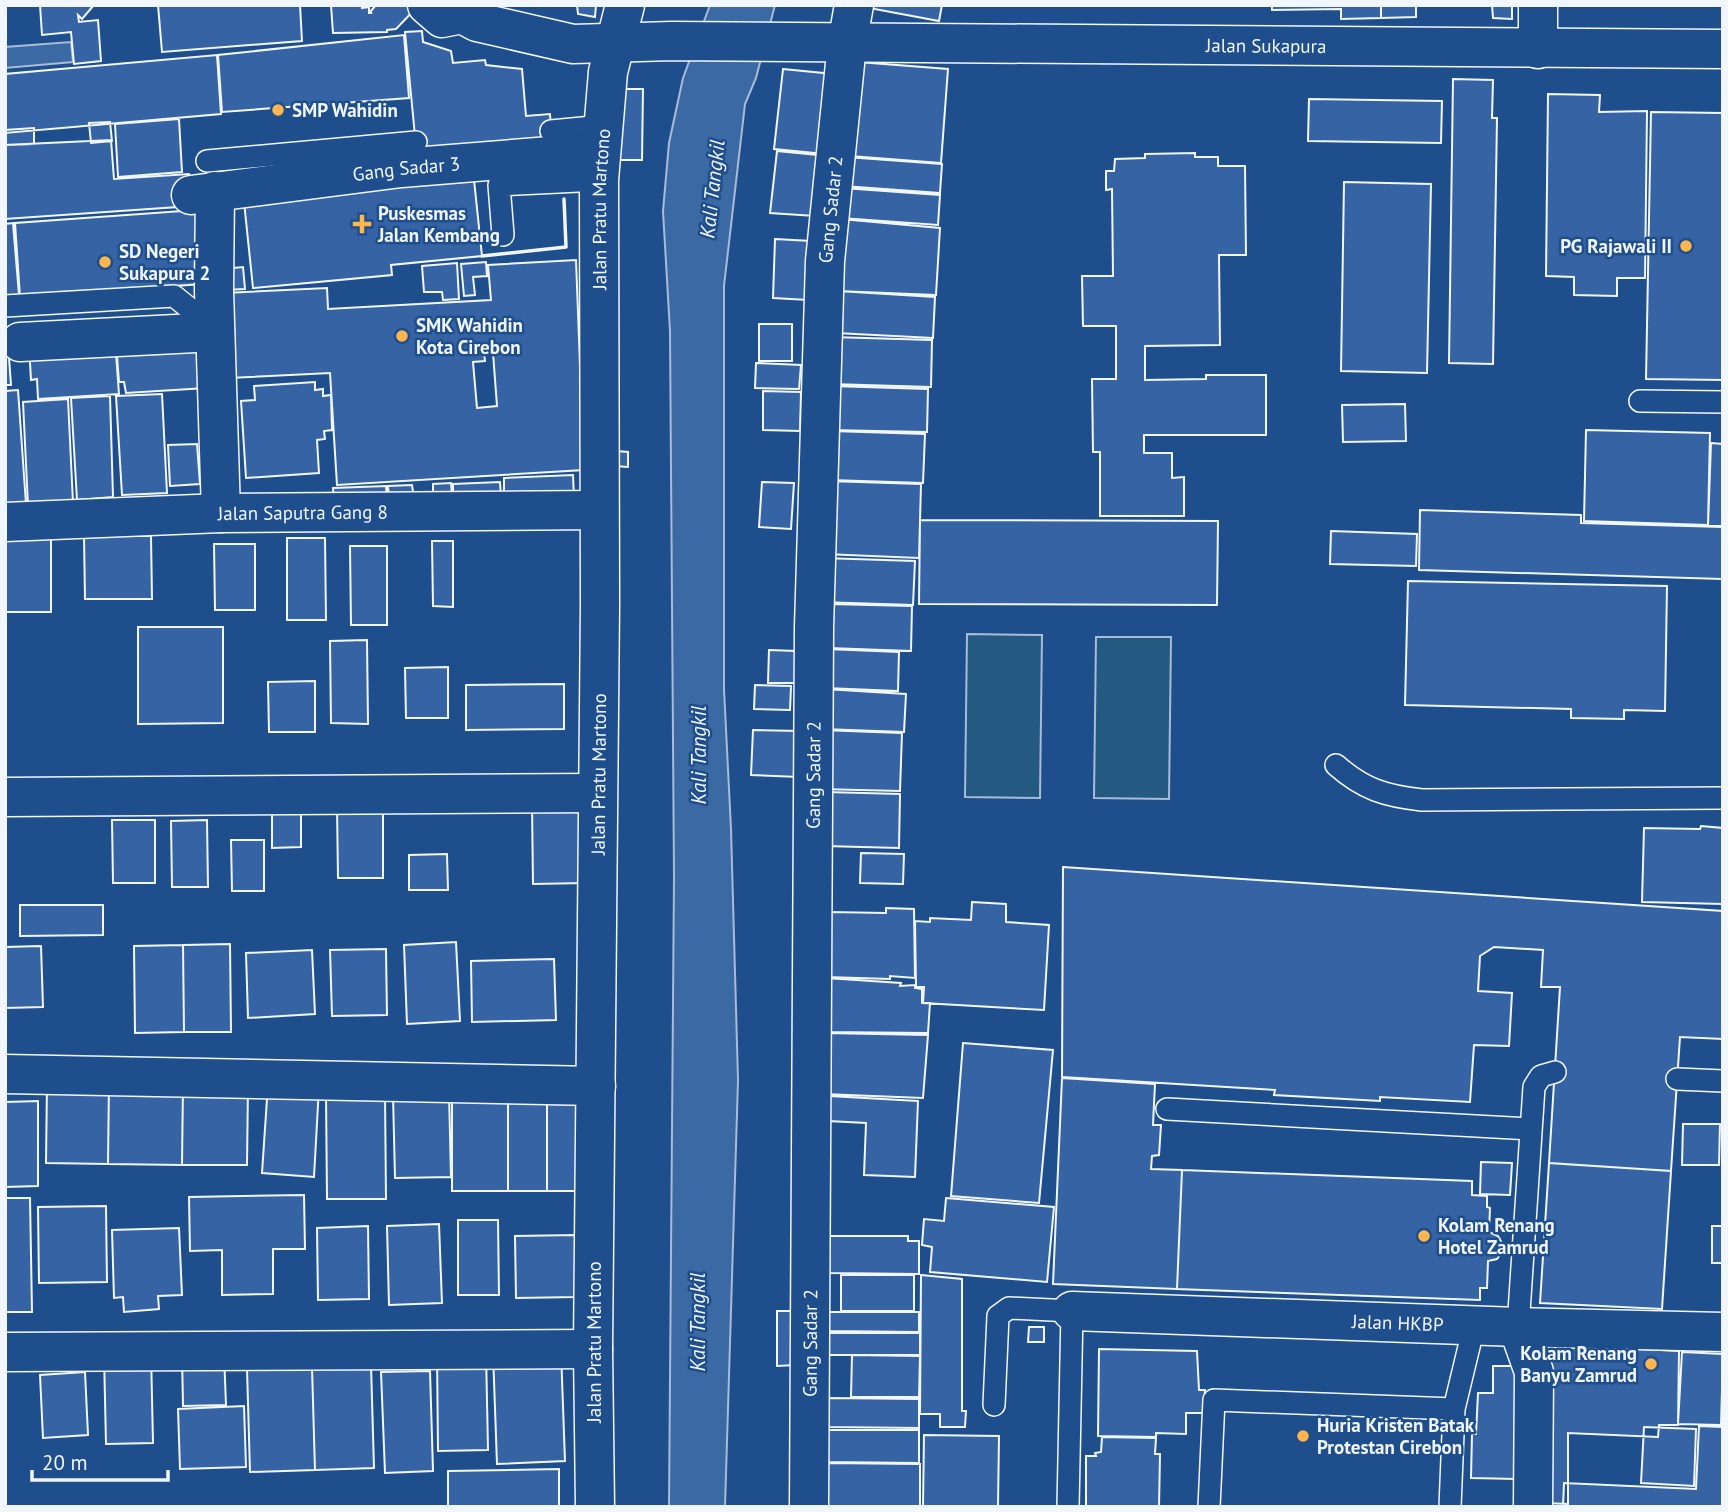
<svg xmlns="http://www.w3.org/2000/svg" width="1728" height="1512" viewBox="0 0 1728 1512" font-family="'PT Sans',sans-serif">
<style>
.green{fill:#245a82;stroke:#a8bbd7;stroke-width:2}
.water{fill:#3b69a3;stroke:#a8bbd7;stroke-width:2}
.building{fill:#3563a3;stroke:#f2f6ff;stroke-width:2;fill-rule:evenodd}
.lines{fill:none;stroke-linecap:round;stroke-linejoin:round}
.service-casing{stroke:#f2f6ff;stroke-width:24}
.minor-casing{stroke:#f2f6ff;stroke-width:41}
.service{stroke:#1f4e8c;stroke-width:21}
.minor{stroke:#1f4e8c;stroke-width:38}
.wall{stroke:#f2f6ff;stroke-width:3.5}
.poi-dot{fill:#ffb74d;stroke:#1f4e8c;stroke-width:2.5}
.labels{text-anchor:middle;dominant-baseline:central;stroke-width:5;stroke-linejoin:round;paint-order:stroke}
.street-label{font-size:19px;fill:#f2f6ff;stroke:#1f4e8c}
.poi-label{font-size:19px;font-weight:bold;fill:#f2f6ff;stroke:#1f4e8c;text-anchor:start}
.water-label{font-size:21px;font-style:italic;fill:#f2f6ff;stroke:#1f4e8c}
</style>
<rect width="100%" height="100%" fill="#1f4e8c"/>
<path class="green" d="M967 634 1042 635 1040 798 965 797Z
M1096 637H1171L1169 799 1094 798Z"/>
<path class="water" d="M710 5H775L756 78 745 104 724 286V689L731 829 738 1080 725 1507H669L674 877 670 331 663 211 669 143 683 78Z
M71 42 73 62 5 68V47Z"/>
<path class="building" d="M40 5H94L82 19 78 15 79 22 98 20 101 61 74 64 71 32 42 35Z
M158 5H300L302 41 162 52Z
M331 5H362V8L369 7V13H372L370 12 376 5H419L396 29 387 30V32L333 33Z
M577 5H596L595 17 578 14Z
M869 5H942L939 21 869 8Z
M1272 5H1381V18L1341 19V9L1272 10Z
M1381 5H1416V17L1381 18Z
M1492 5H1512V19L1493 18Z
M422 31 423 42 451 51 453 63 485 60 486 65 522 69 526 116 550 114 552 147 417 157 405 32Z
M404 35 409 98 222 112 218 55Z
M217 55 221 114 5 133V74Z
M858 62 948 69 941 163 850 156Z
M783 69 833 74 825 154 774 149Z
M1453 79 1493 80 1492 118H1497L1493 364 1449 363Z
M620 89H643L642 160H619Z
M1548 94 1600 95 1599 112 1647 111 1645 278H1617V296L1574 295V277L1546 276Z
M1309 99 1442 101 1441 143 1308 141Z
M1651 112 1723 113V380L1646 379Z
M179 119 182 172 118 177 115 124Z
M110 122 112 141 91 143 89 123Z
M34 128V144L5 145V130Z
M111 140 114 179 189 174 192 206 5 219V145Z
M777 151 818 155 815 216 770 213Z
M1195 153V157H1218V166H1245L1246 255H1219L1220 345 1145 346V380L1206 379V375H1266V435H1144V453H1172V478L1184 477V516H1100V452H1093L1092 379H1116V326H1083L1082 276H1113L1112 189 1106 190V171H1114L1115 159 1145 158V154Z
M846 157 942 164 940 193 843 186Z
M473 170 482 256 391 265 392 275 253 288 243 192Z
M1344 182 1431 184 1427 373 1341 371Z
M843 188 940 195 938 225 841 218Z
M196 210 202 284 20 297 15 223Z
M841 219 940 228 936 295 837 291Z
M13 223 19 295 5 296V224Z
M775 239 811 241 808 300 773 298Z
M576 260 584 470 337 485 330 373 228 378 224 293 327 288 328 309 491 300 488 265ZM484 353H493L497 406 477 408 473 362 485 361Z
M486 262 487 276 473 277 475 295 464 296 461 264Z
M457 263 459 299 443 300 442 292H424L422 266Z
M243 267 245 289 224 290 223 269Z
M838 291 935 297 933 338 836 333Z
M759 324H792V361H759Z
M203 337 206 388 126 393 124 382H119L116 343Z
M832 337 932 340 931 387 831 384Z
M115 340 119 394 38 399 37 379 31 380 29 345Z
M8 344 11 385H5V345Z
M756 363 801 365 799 389 755 388Z
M315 382V390L323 389V396L331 395 332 430 324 431 325 439 317 440 319 473 246 478 241 401 255 400 254 386Z
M831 386 928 389 927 432 829 430Z
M18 390 26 504 5 505V391Z
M763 391 801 392 800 431 763 430Z
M162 394 167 493 122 495 116 396Z
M110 396 113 497 77 500 71 398Z
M68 399 73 503 28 505 23 402Z
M1405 404 1406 441 1343 442 1342 405Z
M1586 430 1710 433 1708 525 1584 521Z
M832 431 925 434 923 483 830 480Z
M1711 443 1723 444V526H1708Z
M197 444 200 484 170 486 168 445Z
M616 451 628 452V467L615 466Z
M573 475 574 498 504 496V478Z
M827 481 921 484 919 558 824 554Z
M500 482 501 497 453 498V484Z
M762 482 794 483 791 529 759 527Z
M451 483 452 495 433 496V484Z
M412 485 414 498 389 499 388 486Z
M386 486 387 499 334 502 333 488Z
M1420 510 1581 515V523L1723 527 1722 579 1419 570Z
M920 520 1218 521 1217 605 919 604Z
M1331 531 1417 534 1416 566 1330 564Z
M84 536H151L152 599H85Z
M51 537V612H5V538Z
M287 538H325L326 620H287Z
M432 541H453V607L433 606Z
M214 544H255V610H215Z
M350 546H387V625H351Z
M822 558 915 561 913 605 820 602Z
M1408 581 1667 586 1665 711 1624 710V719L1571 718V709L1405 705Z
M829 604 912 606 911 651 828 648Z
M138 627H223V723L138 724Z
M367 640 368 724 331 723 330 641Z
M827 649 899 652 898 691 825 688Z
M769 650 796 651 795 683H768Z
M448 667V718H406L405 668Z
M315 681V732H269L268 682Z
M564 684V729L466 730V685Z
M755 685 791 686 790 710 754 709Z
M825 689 906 694 904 732 821 729Z
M753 730 800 731 799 777 751 775Z
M821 730 902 733 900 791 819 789Z
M826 792 900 794 899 848 825 846Z
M532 805H586V883L533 884Z
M337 806H383V878H338Z
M301 811V847L272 848V812Z
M112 820H155V883H113Z
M207 820 208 887H172L171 821Z
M1701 826 1723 828V904L1642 902 1644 828 1700 829Z
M231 840H264V891H232Z
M861 853 904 854 903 884 860 883Z
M447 854 448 890H409V855Z
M1063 867 1723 911V1039L1680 1037 1671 1171 1549 1163 1560 987H1541L1543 950 1494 947 1480 956 1478 991 1512 993 1509 1046 1474 1045 1470 1102 1380 1097V1101L1274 1095 1275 1090 1062 1077Z
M972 902 1006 904V922L1049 925 1044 1010 923 1003 924 987H916L915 921 930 922V918L971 920Z
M20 905H103V935L20 936Z
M886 908 914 909 915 978 890 976V979L826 977 829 912 886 913Z
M456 942 460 1021 407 1024 404 945Z
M230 944 231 1032H184L183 945Z
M183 945 184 1032 135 1033 134 946Z
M41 946 43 1007 5 1008V947Z
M386 949 387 1015 332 1016 330 950Z
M312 950 315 1014 248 1018 246 953Z
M554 959 556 1020 472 1022 471 961Z
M826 978 901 983 900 986 915 985V988L922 989V1003H930L928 1033 825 1032Z
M824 1033 928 1035 923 1098 823 1094Z
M963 1043 1053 1050 1039 1203 951 1196Z
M1062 1078 1155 1084 1153 1125H1161L1159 1155 1152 1156 1151 1169 1182 1170 1177 1289 1053 1284Z
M47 1082H109L108 1164 46 1163Z
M109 1082 183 1083 182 1165 108 1164Z
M183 1083 248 1084 247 1165H182Z
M268 1084 319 1087 314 1177 262 1173Z
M449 1093 451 1177 395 1178 393 1095Z
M326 1094H385L386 1199H327Z
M829 1096 918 1101 915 1177 864 1175 866 1123 828 1121Z
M452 1100 508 1101V1191H452Z
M547 1100H587L586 1191H547Z
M547 1100V1191H508V1101Z
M38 1101V1186L5 1187V1102Z
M1683 1124H1720L1719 1165H1682Z
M1481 1162 1512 1163 1510 1195 1480 1194Z
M1549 1163 1671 1171 1662 1309 1540 1303Z
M1182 1170 1472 1181V1195L1487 1196V1207L1490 1208 1489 1232 1498 1236 1502 1243V1252L1497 1259 1488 1261 1487 1288H1480V1300L1177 1289Z
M304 1195 305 1249H273V1294L222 1295V1250L190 1251 189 1197Z
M5 1198H30L32 1312H5Z
M946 1198 1054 1207 1047 1282 930 1272 932 1247 922 1245 924 1219 944 1221Z
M106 1206 107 1282 39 1283 38 1207Z
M458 1220H498L499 1295H458Z
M439 1224 442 1303 389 1305 387 1226Z
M368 1226 369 1299 318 1300 317 1228Z
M1712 1226H1723V1263H1712Z
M179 1228 182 1295 158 1296 159 1309 124 1312 123 1297 114 1298 112 1230Z
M576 1235 577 1297 516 1298 515 1236Z
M829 1236H908V1241H919V1274L829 1273Z
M841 1275H914V1311H841Z
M921 1275 962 1279V1411H966L965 1427H940V1414H920Z
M777 1311H796V1365L777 1366Z
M829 1312H919V1332L829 1331Z
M1029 1327H1044V1342H1028Z
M822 1333H920V1355H822Z
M1546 1344 1679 1351 1678 1425H1659L1658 1437 1568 1433V1504L1545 1503Z
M1099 1349 1197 1351 1199 1390H1205L1204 1413H1186V1434L1156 1433V1437L1098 1436Z
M561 1351 565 1461 497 1464 493 1353Z
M486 1352 488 1450 438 1451 437 1353Z
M1682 1352 1723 1354 1721 1425 1678 1424Z
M151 1353 153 1443 106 1444 104 1354Z
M224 1354 226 1405 183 1406 182 1355Z
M852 1355 920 1356 919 1397H851Z
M371 1365 374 1468 315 1470 312 1367Z
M1493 1366H1519L1516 1479 1471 1478 1472 1434H1476L1478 1393H1493Z
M312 1367 315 1470 250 1472 247 1369Z
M430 1371 433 1471 385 1473 381 1372Z
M85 1372 88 1435 43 1438 40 1375Z
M828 1398 919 1399V1428L828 1427Z
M244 1406 246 1467 180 1469 178 1409Z
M1699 1426 1723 1427V1507H1563L1564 1483 1696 1489Z
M1644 1427 1696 1429 1694 1486 1641 1483Z
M826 1430H919V1463L826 1462Z
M924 1435 999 1436 998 1507H923Z
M1102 1437 1156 1438 1155 1454H1160L1159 1507H1086V1456H1096L1095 1453 1101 1452Z
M826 1463 920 1464V1507H825Z
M559 1469V1507H448V1471Z"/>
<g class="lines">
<g class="service-casing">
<path id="service" d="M551 131 603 126
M207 161 416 142
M503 235 499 185 599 180
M5 306 174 296 215 329
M1640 401 1723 402
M1336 765C1363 789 1385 796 1422 800L1723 798
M1677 1079 1723 1081
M1167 1109 1531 1129
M1518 1327 1534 1087 1541 1076 1555 1072
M994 1405 998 1316 1009 1308 1072 1311 1068 1507
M1209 1507 1214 1400 1454 1409
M1450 1507 1454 1409 1474 1326"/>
</g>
<g class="minor-casing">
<g id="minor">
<path id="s1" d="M427 5 442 18 462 14 477 22 573 44 672 41 1723 49"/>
<path d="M1538 5V49"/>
<path d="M215 191 214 291 221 513"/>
<path id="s2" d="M191 195 401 168 600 152"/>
<path d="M20 342 215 332"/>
<path id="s3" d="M5 522 221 513 599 510"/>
<path d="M5 797 597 793"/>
<path d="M5 1074 596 1086"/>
<path id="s4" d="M1072 1311 1518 1327 1723 1332"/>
<path d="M1518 1327 1534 1372 1533 1507"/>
<path d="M5 1352 593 1349"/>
<path id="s5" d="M595 1507 593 1349 600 604 599 180 608 72 625 5"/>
<path id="s6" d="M809 1507 814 627 825 261 847 44 854 5"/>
</g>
</g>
<use href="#service" class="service"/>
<use href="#minor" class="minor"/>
<path class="wall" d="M482 256 566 247 564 199"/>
</g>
<g class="poi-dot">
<circle cx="278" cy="110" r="7"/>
<path d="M358.5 213.5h7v7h7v7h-7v7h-7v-7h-7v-7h7z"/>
<circle cx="1686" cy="246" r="7"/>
<circle cx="105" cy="262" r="7"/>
<circle cx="402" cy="336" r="7"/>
<circle cx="1424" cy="1236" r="7"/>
<circle cx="1651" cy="1364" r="7"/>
<circle cx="1303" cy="1436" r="7"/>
</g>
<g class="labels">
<g class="street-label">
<text stroke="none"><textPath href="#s1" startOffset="849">Jalan Sukapura</textPath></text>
<text stroke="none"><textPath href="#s2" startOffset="217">Gang Sadar 3</textPath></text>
<text stroke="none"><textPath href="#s5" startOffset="1298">Jalan Pratu Martono</textPath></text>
<text stroke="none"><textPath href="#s6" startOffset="1298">Gang Sadar 2</textPath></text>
<text stroke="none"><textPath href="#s3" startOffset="298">Jalan Saputra Gang 8</textPath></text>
<text stroke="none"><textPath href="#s5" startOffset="733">Jalan Pratu Martono</textPath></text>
<text stroke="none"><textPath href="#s6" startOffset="732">Gang Sadar 2</textPath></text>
<text stroke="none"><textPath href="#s4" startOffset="326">Jalan HKBP</textPath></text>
<text transform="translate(594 1342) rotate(-90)">Jalan Pratu Martono</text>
<text stroke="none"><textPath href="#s6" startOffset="164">Gang Sadar 2</textPath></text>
</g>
<g class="poi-label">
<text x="292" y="110">SMP Wahidin</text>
<text x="378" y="213">Puskesmas<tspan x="378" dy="22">Jalan Kembang</tspan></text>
<text x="1672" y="246" text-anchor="end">PG Rajawali II</text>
<text x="119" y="251">SD Negeri<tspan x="119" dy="22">Sukapura 2</tspan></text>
<text x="416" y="325">SMK Wahidin<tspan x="416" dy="22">Kota Cirebon</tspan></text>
<text x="1438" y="1225">Kolam Renang<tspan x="1438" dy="22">Hotel Zamrud</tspan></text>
<text x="1637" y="1353" text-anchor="end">Kolam Renang<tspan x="1637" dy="22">Banyu Zamrud</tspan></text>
<text x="1317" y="1425">Huria Kristen Batak<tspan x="1317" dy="22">Protestan Cirebon</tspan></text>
</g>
<g class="water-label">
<text transform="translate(712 189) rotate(-84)">Kali Tangkil</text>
<text transform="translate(698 755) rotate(-90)">Kali Tangkil</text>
<text transform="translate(697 1322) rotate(-90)">Kali Tangkil</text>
</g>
</g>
<rect width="1728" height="1512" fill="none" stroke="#f2f6ff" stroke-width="14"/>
<path d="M32 1470v10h136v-10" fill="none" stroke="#f2f6ff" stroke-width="3.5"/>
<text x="42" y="1470" font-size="21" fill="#f2f6ff" stroke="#1f4e8c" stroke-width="5" paint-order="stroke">20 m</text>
</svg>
